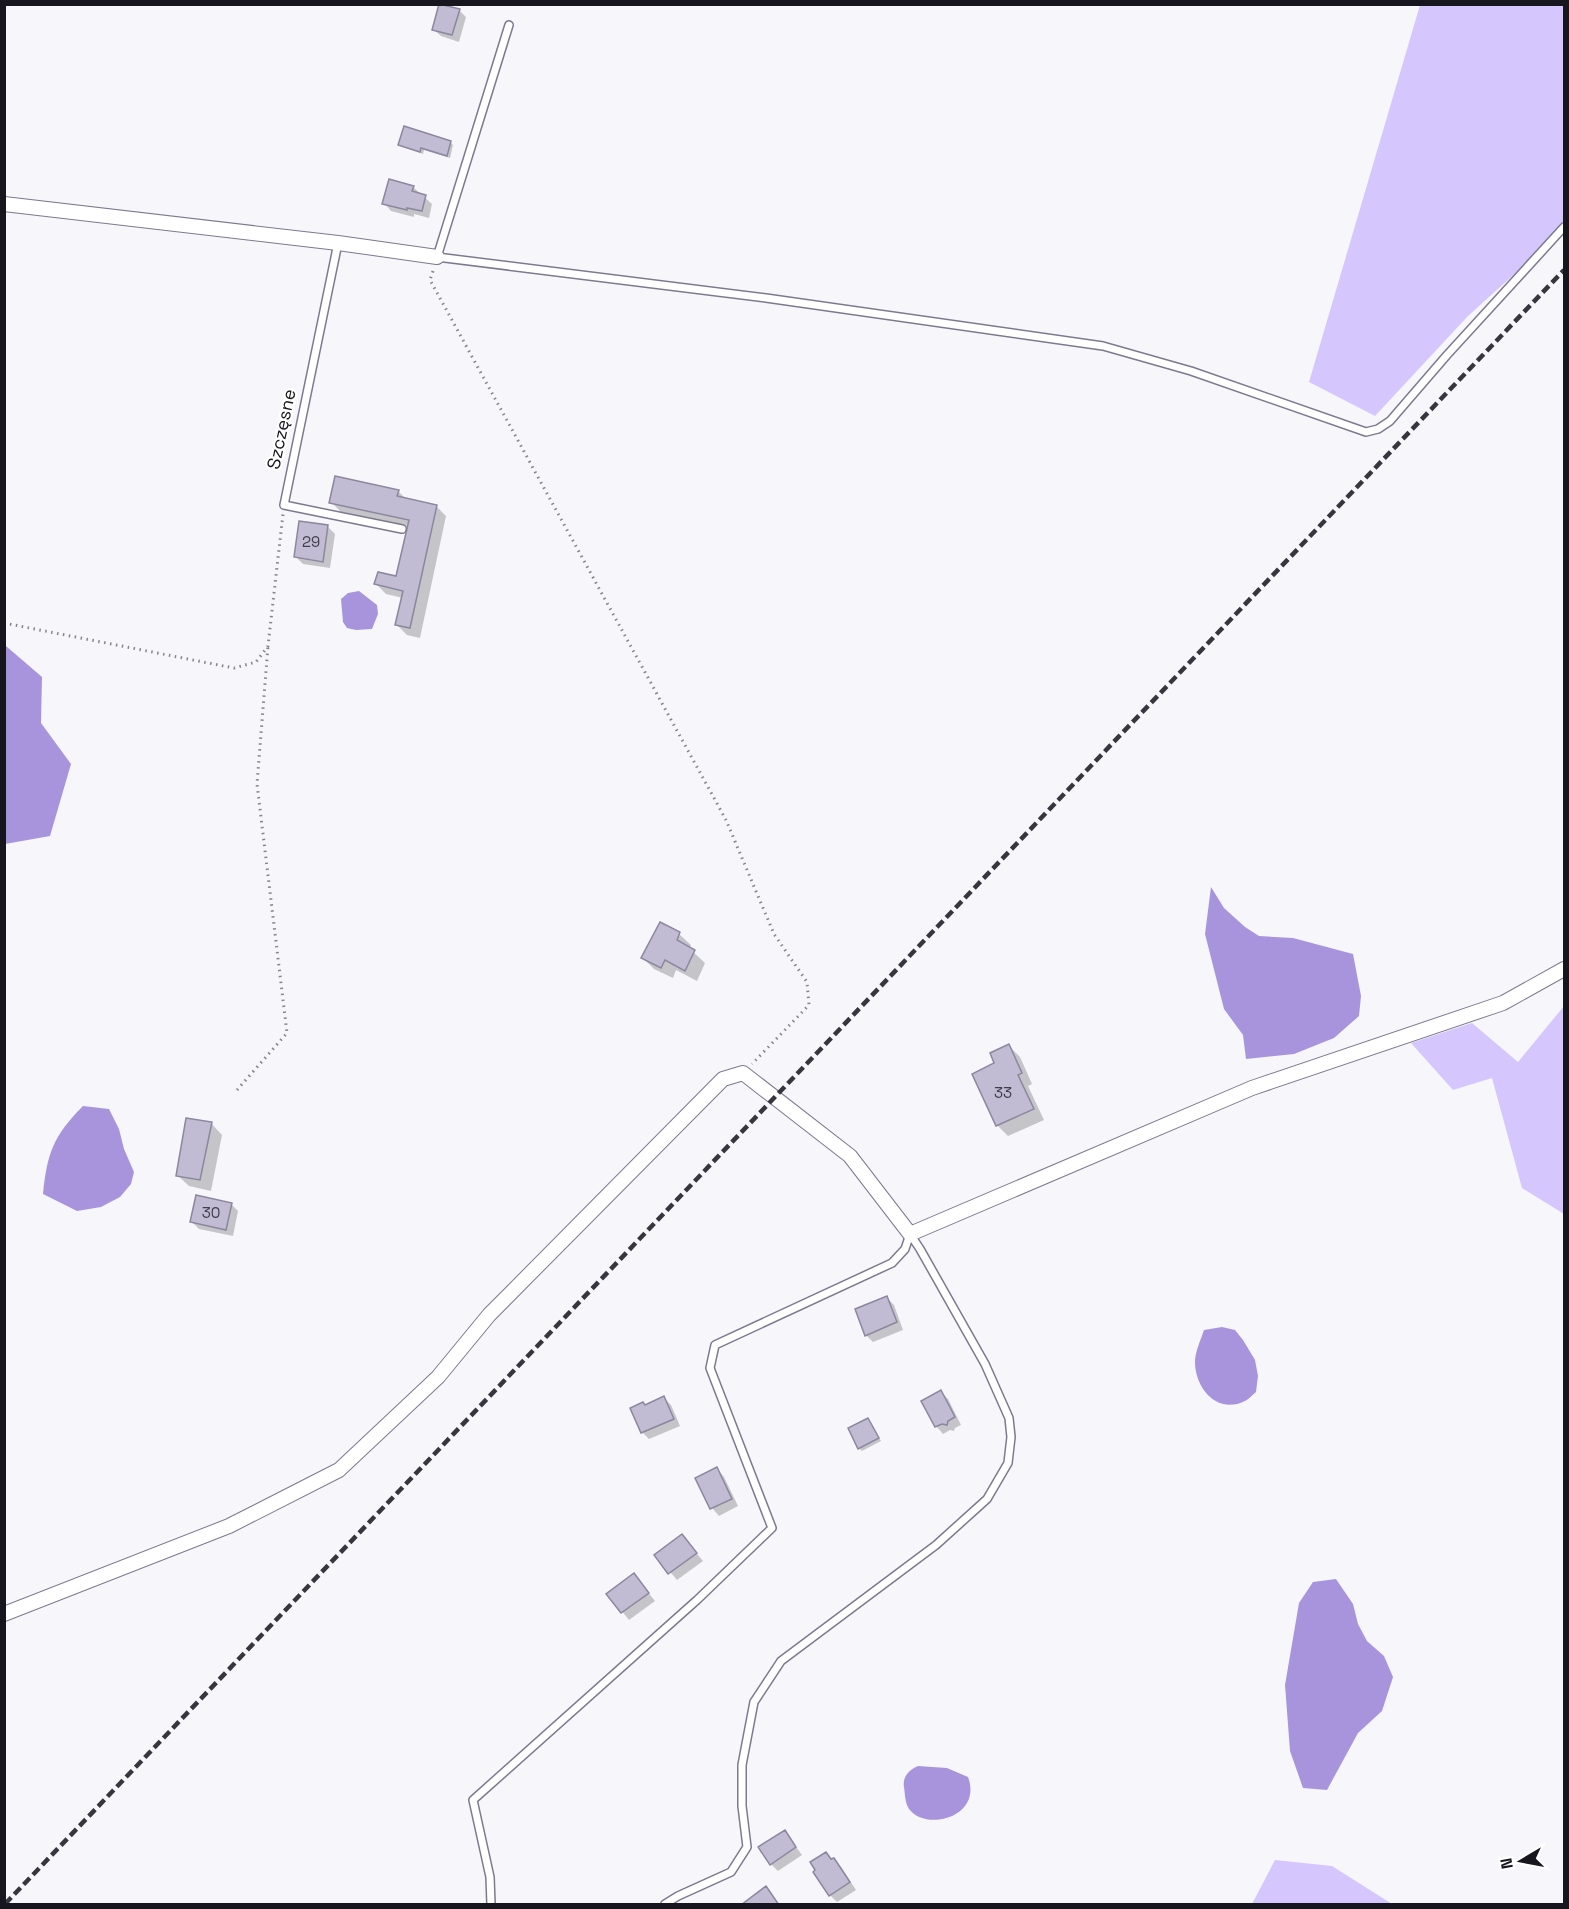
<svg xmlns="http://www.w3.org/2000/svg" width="1569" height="1909" viewBox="0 0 1569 1909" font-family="'Space Grotesk',sans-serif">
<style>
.green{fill:#d5c7fe}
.water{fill:#a894dd}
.shadow{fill:#0003}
.building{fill:#c1bcd3;stroke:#8c879d;stroke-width:1.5}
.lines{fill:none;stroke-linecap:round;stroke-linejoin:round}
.lane-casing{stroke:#7e798e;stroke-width:10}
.street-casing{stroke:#7e798e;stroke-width:16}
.path{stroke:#87858c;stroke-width:3;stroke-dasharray:1.5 4.5;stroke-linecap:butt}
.lane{stroke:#fff;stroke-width:7}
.street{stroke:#fff;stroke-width:14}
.rail{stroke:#37353d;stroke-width:4.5;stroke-dasharray:9 4.5;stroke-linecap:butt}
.labels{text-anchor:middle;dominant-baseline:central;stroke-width:4.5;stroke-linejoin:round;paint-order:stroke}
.number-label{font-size:15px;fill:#423f4a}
.street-label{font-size:18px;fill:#17151d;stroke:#fff}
</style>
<rect width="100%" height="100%" fill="#f7f6fb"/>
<path class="green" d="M1420 5H1564V229L1468 316 1375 416 1309 382Z
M1564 1006V1214L1522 1188 1492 1078 1453 1090 1411 1043 1472 1023 1518 1062Z
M1275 1860 1332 1866 1392 1904H1252Z"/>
<path class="water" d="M359 591 377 605 378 614 372 629 356 630 347 628 343 622 341 599 348 593Z
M6 646 42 677 41 723 71 764 50 836 5 844 4 647Z
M1211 887 1224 908 1245 927 1259 936 1293 938 1353 954 1361 996 1359 1016 1334 1038 1294 1054 1246 1059 1243 1035 1224 1009 1205 934Z
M83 1106 109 1109 119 1129 124 1149 134 1172 131 1184 120 1197 101 1207 77 1211 43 1194C47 1153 54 1135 83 1106Z
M1222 1327 1235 1330 1243 1340 1255 1360 1258 1376 1256 1392C1252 1395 1249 1399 1245 1401 1217 1415 1195 1388 1195 1362 1195 1352 1201 1339 1204 1330Z
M1336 1579 1353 1604 1358 1624 1367 1641 1384 1656 1393 1677 1382 1711 1358 1733 1327 1790 1303 1788 1290 1751 1285 1685 1299 1603 1313 1582Z
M918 1766 947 1768 968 1777C983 1817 926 1832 909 1809 905 1803 905 1794 904 1787 902 1777 910 1769 918 1766Z"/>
<path class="shadow" d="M459 10 466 17 459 42 441 36 433 29Z
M450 142 453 145 450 158 424 150 423 154 403 147 400 144Z
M413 187 432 204 429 218 414 214V217L391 211 384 203Z
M398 491 407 500 436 506 446 516 420 638 407 635 397 625 403 598 386 594 376 584 398 578 409 527 341 512 331 502Z
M327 526 335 534 330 568 303 564 296 557Z
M661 924 679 934 691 945 689 948 705 963 697 981 676 970 673 978 654 969 643 958Z
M1009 1046 1020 1057 1032 1084 1028 1086 1044 1120 1008 1136 997 1125 996 1064Z
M211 1123 222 1135 211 1191 189 1186 177 1175Z
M231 1204 238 1211 233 1236 199 1229 192 1222Z
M887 1298 894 1305 903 1330 873 1342 866 1335Z
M941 1392 948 1399 961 1425 955 1428 954 1431 950 1430 943 1434 936 1426Z
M664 1398 671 1405 680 1426 649 1439 642 1432 645 1406Z
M868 1419 881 1441 862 1451 859 1448Z
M717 1469 724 1477 738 1506 719 1516 712 1508 697 1478Z
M682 1536 703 1561 677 1580 656 1555Z
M634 1575 655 1601 629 1620 608 1594Z
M785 1832 802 1855 778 1871 771 1864Z
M832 1860H833L841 1867 856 1890 837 1902 830 1895Z"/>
<path class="building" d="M439 4 460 9 452 35 432 30Z
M404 126 451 141 447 156 421 148 420 152 398 145Z
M389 179 414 186 412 191 426 195 422 211 407 208V210L382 204Z
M335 476 399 490 397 496 437 505 410 628 395 625 403 591 374 584 378 572 396 576 409 520 329 503Z
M299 521 328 525 323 562 294 557Z
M660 922 680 932 677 940 695 950 685 971 665 960 661 968 641 958Z
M1009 1044 1022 1073 1018 1075 1034 1109 996 1126 972 1074 994 1063 990 1053Z
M186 1118 212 1122 200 1180 176 1176Z
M196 1195 232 1203 226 1230 190 1222Z
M887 1296 897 1322 865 1336 855 1309Z
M941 1390 955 1417 948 1421 947 1425 942 1424 935 1427 921 1401Z
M664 1396 674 1419 641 1433 630 1408 643 1402 645 1405Z
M868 1418 879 1438 858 1449 848 1428Z
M717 1467 732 1499 710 1509 695 1478Z
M682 1534 697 1553 668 1574 654 1555Z
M634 1573 649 1593 621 1613 606 1594Z
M785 1830 796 1847 770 1865 758 1847Z
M826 1852 831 1859 834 1858 850 1882 829 1896 813 1872 815 1870 810 1862Z
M766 1886 779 1905H741Z"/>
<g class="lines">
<g class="lane-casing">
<path id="lane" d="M509 25 437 257 766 298 1103 346 1191 371 1366 432 1378 429 1390 421 1447 355 1564 227
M338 243 284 505 402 529
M491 1904 490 1877 473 1800 697 1600 772 1528 710 1368 715 1345 892 1263 905 1249 910 1234
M665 1904 678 1896 731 1872 747 1847 742 1806V1765L754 1702 781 1661 936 1545 987 1499 1008 1463 1011 1437 1009 1418 985 1364 920 1249 910 1234"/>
</g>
<g class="street-casing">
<path id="street" d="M4 204 338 243 437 257
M4 1614 229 1526 339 1470 438 1377 489 1315 723 1079 743 1073 850 1156 910 1234 1252 1088 1503 1003 1564 969"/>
</g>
<path class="path" d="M433 271 430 280 726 820 774 934 807 982 809 1005 752 1064
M4 623 234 668 256 662 268 646 283 514
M237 1090 287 1033 257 784 268 646"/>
<use href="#lane" class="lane"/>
<use href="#street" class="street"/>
<path class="rail" d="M5 1904 1564 270"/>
</g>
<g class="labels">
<g class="number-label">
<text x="311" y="541">29</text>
<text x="1003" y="1092">33</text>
<text x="211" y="1212">30</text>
</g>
<g class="street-label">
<text transform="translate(281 429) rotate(-78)">Szczęsne</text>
</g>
</g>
<rect width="1569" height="1909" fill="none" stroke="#17151d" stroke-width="12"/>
<g transform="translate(1521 1861) rotate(260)" stroke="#ffffff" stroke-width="4.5" paint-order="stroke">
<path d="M0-4.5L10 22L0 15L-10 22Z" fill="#17151d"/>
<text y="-9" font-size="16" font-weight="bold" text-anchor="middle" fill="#17151d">N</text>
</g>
</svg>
